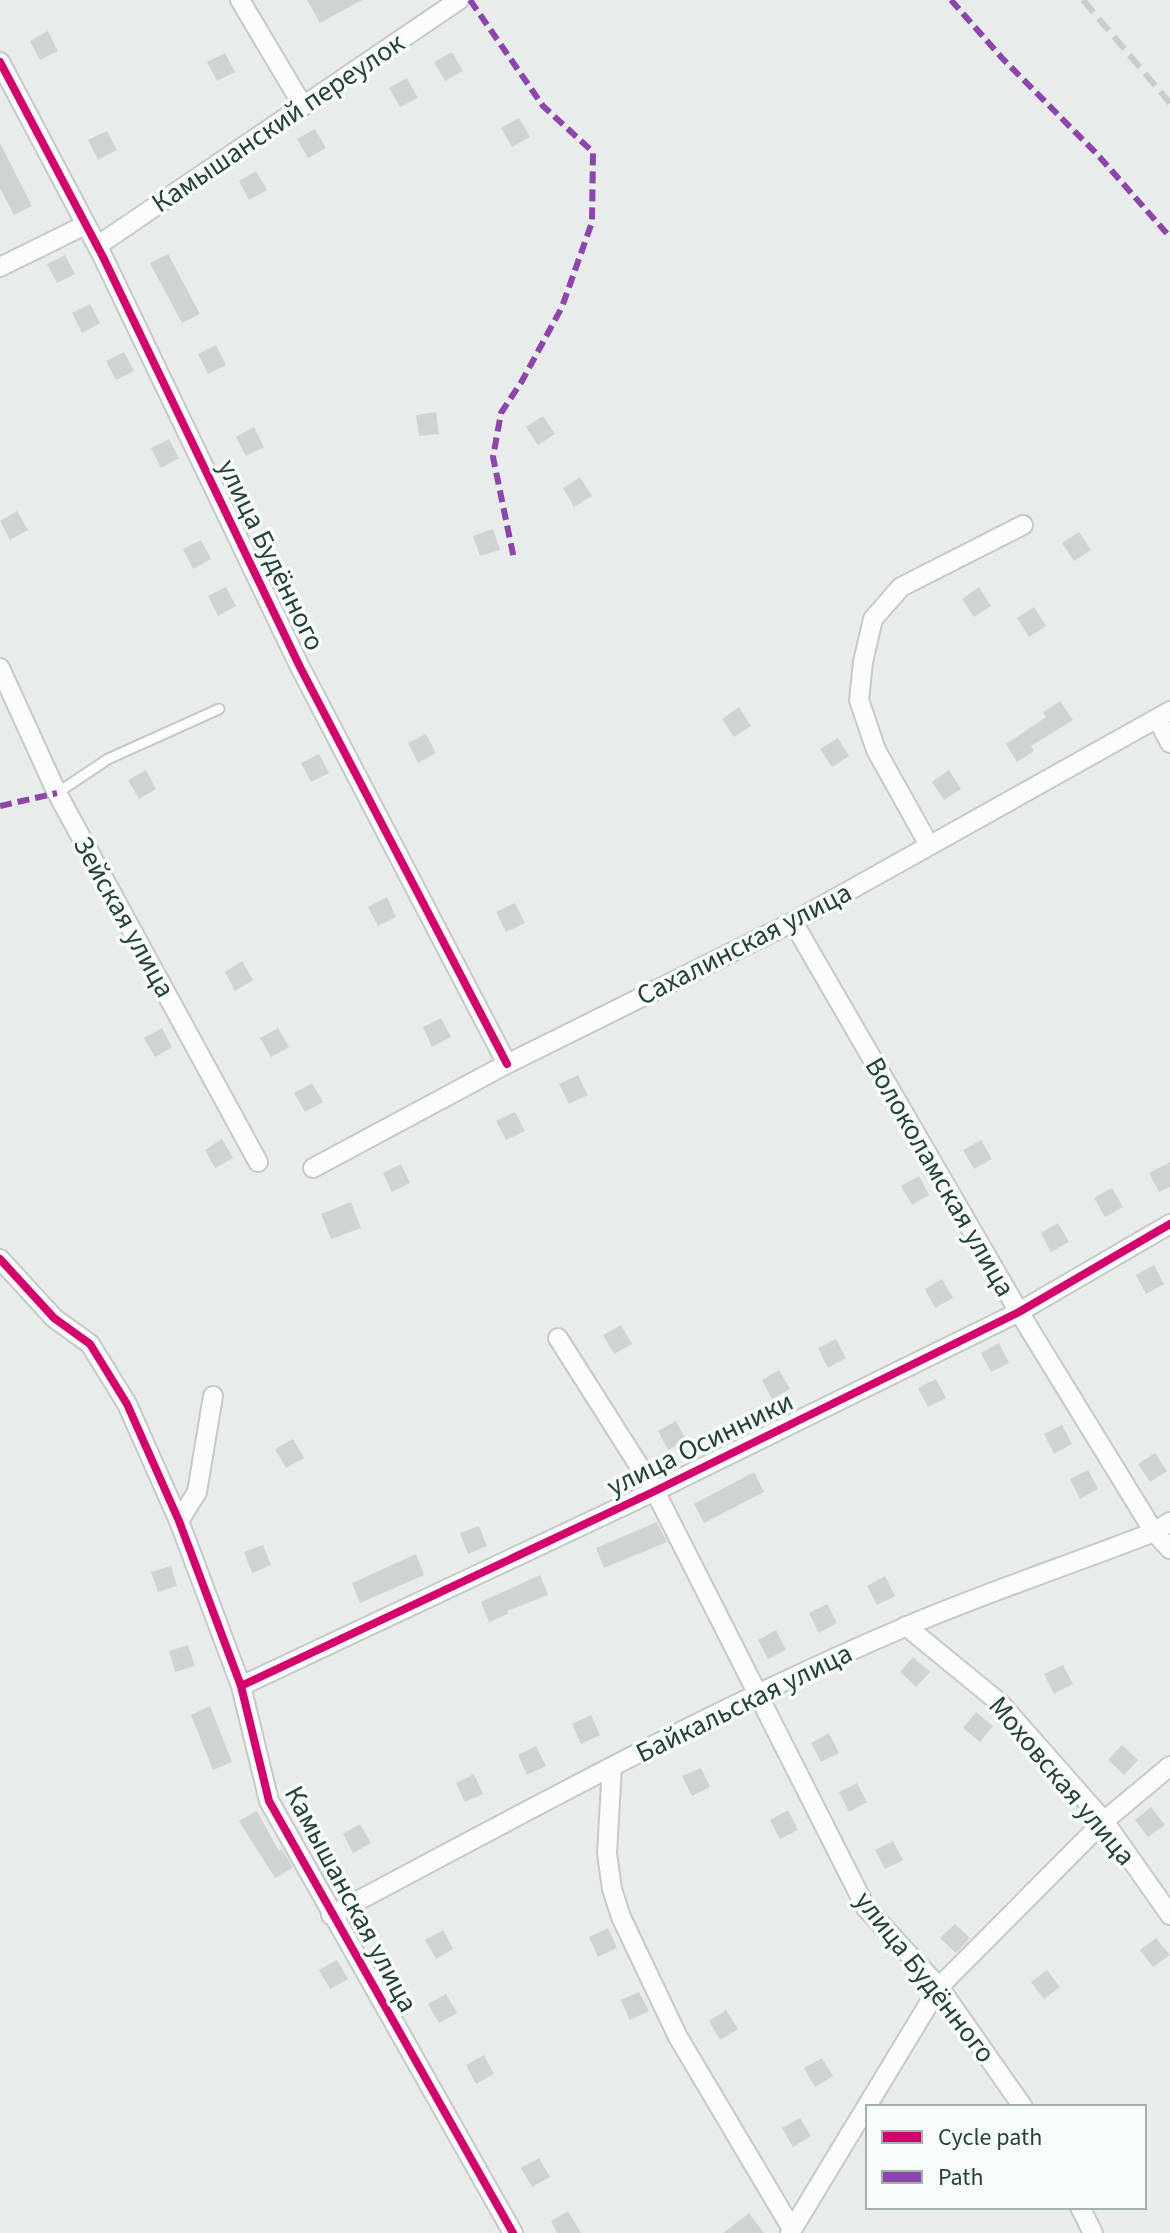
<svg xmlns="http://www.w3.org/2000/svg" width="1170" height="2233" viewBox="0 0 1170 2233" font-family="'Source Sans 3',sans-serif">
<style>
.building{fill:#cfd4d2}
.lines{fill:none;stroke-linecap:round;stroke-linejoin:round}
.lane-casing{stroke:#c5cac8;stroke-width:13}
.street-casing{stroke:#c5cac8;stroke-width:22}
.lane{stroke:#fcfcfc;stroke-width:9}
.street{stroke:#fcfcfc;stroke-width:18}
.rail{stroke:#c9cdcc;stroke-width:6;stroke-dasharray:16 8;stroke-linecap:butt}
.quiet{stroke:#8e44ad;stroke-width:6;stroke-dasharray:12 6;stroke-linecap:butt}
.cycleway-casing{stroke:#f7fbf9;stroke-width:13}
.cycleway{stroke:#d6006c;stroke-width:8}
.labels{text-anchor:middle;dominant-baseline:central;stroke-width:7;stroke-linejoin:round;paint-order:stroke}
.street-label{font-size:28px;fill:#24423a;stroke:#f7fbf9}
</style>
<rect width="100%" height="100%" fill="#e8edeb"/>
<path class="building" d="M307 0H362L320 23Z
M48 31 58 51 40 60 30 41Z
M452 52 463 71 445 81 434 62Z
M225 53 235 72 217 81 207 62Z
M407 78 418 98 400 107 389 88Z
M519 118 530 137 512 147 501 128Z
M315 129 326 148 308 158 297 139Z
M107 131 117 150 98 160 88 140Z
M0 143 32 206 14 215 0 188Z
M256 171 267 190 249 200 239 181Z
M168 254 200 314 182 323 150 263Z
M65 255 75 274 57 283 47 264Z
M90 304 100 323 82 333 72 313Z
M216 345 226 365 208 374 198 354Z
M124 352 134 371 116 380 106 361Z
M436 412 439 434 419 436 416 415Z
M543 416 555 434 538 445 526 427Z
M254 427 264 447 246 456 236 437Z
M169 439 179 458 161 468 151 448Z
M580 477 592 496 574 507 563 488Z
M17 511 28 530 10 540 0 521Z
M493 529 500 550 480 556 473 536Z
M1079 532 1091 550 1074 561 1062 543Z
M201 540 211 559 193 569 183 549Z
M226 587 236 606 218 616 208 596Z
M979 587 991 606 974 617 962 599Z
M1034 607 1046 626 1029 637 1017 618Z
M1060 701 1073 720 1031 746 1034 751 1017 762 1006 744 1046 717 1043 712Z
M739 707 751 726 734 737 722 719Z
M426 734 436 753 418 763 408 743Z
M838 738 849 756 832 767 820 749Z
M319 754 329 773 311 782 301 763Z
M146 770 156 789 139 799 128 780Z
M949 770 961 789 944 800 932 782Z
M387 897 396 917 378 926 368 907Z
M515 903 525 923 506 932 496 912Z
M242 961 253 980 235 991 225 972Z
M441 1018 451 1037 432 1047 423 1027Z
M162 1028 172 1047 155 1057 144 1038Z
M278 1028 289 1047 271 1057 260 1038Z
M578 1075 588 1095 569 1104 559 1084Z
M312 1083 323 1102 305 1112 294 1093Z
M515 1112 525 1131 506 1140 496 1121Z
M222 1139 233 1158 215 1168 205 1150Z
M981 1140 992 1159 974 1169 963 1150Z
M1170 1162V1187L1159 1192 1149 1173Z
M401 1164 410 1183 392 1192 383 1173Z
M919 1176 929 1195 912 1205 901 1186Z
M1112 1188 1123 1207 1105 1217 1094 1198Z
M351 1202 361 1228 331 1239 321 1214Z
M1058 1223 1069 1242 1051 1252 1041 1233Z
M1154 1265 1164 1284 1146 1294 1136 1275Z
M942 1279 953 1298 935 1308 925 1289Z
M621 1325 632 1344 614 1354 603 1335Z
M836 1339 846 1358 828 1368 818 1348Z
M999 1343 1009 1363 991 1372 981 1353Z
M779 1370 790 1389 772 1399 762 1380Z
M936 1379 946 1398 928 1407 918 1388Z
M676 1421 686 1440 668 1450 658 1431Z
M1062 1425 1072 1444 1054 1454 1044 1434Z
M293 1439 304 1458 286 1468 275 1449Z
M1155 1453 1167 1471 1150 1482 1138 1464Z
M1088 1470 1098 1489 1080 1499 1070 1479Z
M754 1472 764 1492 704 1523 694 1504Z
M657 1522 667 1542 604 1568 596 1548Z
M479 1526 487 1546 468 1554 460 1533Z
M263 1545 271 1565 252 1573 244 1552Z
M416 1554 424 1575 360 1603 352 1583Z
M171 1566 177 1586 158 1592 151 1572Z
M540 1575 548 1595 507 1611 508 1614 489 1622 481 1602Z
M885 1576 895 1596 877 1605 867 1586Z
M827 1604 837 1623 819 1633 809 1613Z
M776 1630 786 1650 768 1659 758 1640Z
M188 1645 195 1666 175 1672 169 1651Z
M913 1657 930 1672 916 1687 900 1672Z
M1063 1665 1073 1684 1054 1694 1044 1674Z
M210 1706 232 1762 213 1770 191 1715Z
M976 1712 993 1726 980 1742 963 1728Z
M591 1715 600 1735 581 1744 572 1724Z
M829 1733 839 1753 821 1762 811 1743Z
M1122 1745 1138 1760 1124 1775 1108 1760Z
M536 1746 546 1766 527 1775 518 1755Z
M701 1768 710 1787 692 1796 682 1776Z
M474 1774 483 1794 465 1802 456 1783Z
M857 1783 867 1802 849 1812 839 1792Z
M1151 1807 1165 1825 1148 1837 1135 1820Z
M788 1810 798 1830 780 1839 770 1820Z
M257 1811 279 1851 282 1849 293 1868 275 1878 239 1821Z
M360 1824 371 1843 353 1853 343 1834Z
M893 1841 903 1860 885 1869 875 1850Z
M955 1924 970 1938 956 1953 940 1938Z
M608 1928 617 1948 598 1957 589 1937Z
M443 1930 453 1949 436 1959 425 1940Z
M1156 1938 1170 1955 1153 1967 1140 1950Z
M337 1960 348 1979 330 1989 319 1970Z
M1047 1970 1060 1987 1044 1999 1031 1982Z
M639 1992 649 2011 630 2020 621 2000Z
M446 1994 457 2013 439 2023 428 2004Z
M726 2010 738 2029 720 2040 709 2021Z
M484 2055 494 2074 476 2084 466 2065Z
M822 2058 833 2076 815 2087 804 2068Z
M800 2118 811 2136 793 2147 782 2128Z
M539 2158 550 2177 532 2187 521 2168Z
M568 2211 581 2233H557L551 2221Z
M749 2213 764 2233H723Z"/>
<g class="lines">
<g class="lane-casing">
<path id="lane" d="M57 793 108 759 219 709"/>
</g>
<g class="street-casing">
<path id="street" d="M240 0 303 106
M0 62 103 257 300 667 507 1064
M97 246 459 0
M0 267 85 225
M0 668 57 793 258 1162
M1158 720 1170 743
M929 845 876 750 859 700 863 662 873 619 901 587 1023 525
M793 922 1019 1312 1154 1532 1170 1549
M313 1168 507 1064 793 922 1170 711
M0 1259 54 1318 90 1344 127 1404 179 1521 241 1686 269 1801 513 2233
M558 1338 655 1491 866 1908 939 1987 1023 2107
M179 1521 197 1492 213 1396
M906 1626 1000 1703 1104 1821 1170 1915
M241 1686 655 1491 1019 1312 1170 1224
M612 1767 607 1853 612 1889 621 1917 678 2037 792 2229
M331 1915C520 1815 708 1711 905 1627 987 1592 1072 1564 1154 1532L1170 1522
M1080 2207 1093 2233
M790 2233 939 1987 1104 1821 1170 1766"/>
</g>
<use href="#lane" class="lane"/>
<use href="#street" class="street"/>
<path class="rail" d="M1083 0 1170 103"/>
<path class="quiet" d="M470 0 543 106 593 152 592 222 562 307 522 381 501 413 493 457 514 559
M951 0 1002 58 1096 153 1170 237
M0 806 57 793"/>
<g class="cycleway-casing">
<path id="cycleway" d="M0 62 103 257 300 667 507 1064
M0 1259 54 1318 90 1344 127 1404 179 1521 241 1686 269 1801 513 2233
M241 1686 655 1491 1019 1312 1170 1224"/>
</g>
<use href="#cycleway" class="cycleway"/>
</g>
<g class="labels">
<g class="street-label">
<text transform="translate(278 123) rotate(-34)">Камышанский переулок</text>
<text transform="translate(271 555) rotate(64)">улица Будённого</text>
<text transform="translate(124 917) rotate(61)">Зейская улица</text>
<text transform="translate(744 944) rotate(-27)">Сахалинская улица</text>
<text transform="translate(940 1177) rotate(60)">Волоколамская улица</text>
<text transform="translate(700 1444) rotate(-26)">улица Осинники</text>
<text transform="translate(744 1703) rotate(-26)">Байкальская улица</text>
<text transform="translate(1062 1781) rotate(50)">Моховская улица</text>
<text transform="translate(351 1899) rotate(62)">Камышанская улица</text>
<text transform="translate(925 1977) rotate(52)">улица Будённого</text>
</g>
</g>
<rect x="866" y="2105" width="280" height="104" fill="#f7fbf9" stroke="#a3b1ad" stroke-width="2"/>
<rect x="882" y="2131" width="40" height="12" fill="#d6006c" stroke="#a3b1ad" stroke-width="2"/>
<text x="938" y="2145" font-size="24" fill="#24423a">Cycle path</text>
<rect x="882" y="2171" width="40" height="12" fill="#8e44ad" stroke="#a3b1ad" stroke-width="2"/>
<text x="938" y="2185" font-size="24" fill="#24423a">Path</text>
</svg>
